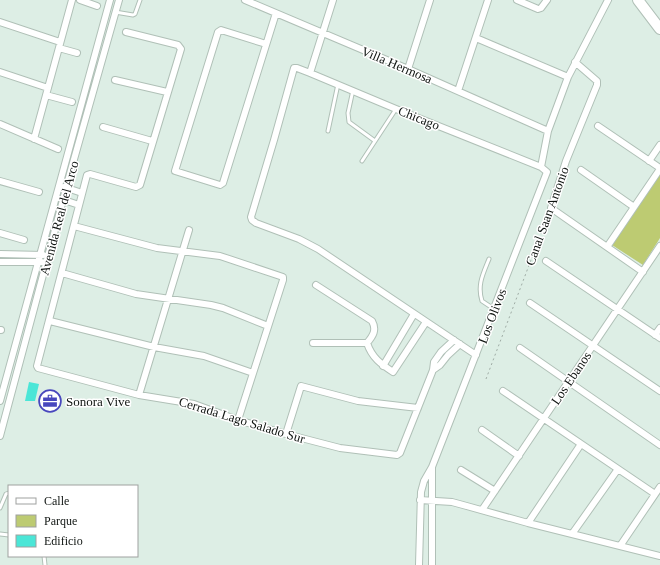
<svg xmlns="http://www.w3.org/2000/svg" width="660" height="565" viewBox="0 0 660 565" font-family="'Times New Roman',serif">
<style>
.green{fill:#bdcb72}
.building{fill:#4be6d7}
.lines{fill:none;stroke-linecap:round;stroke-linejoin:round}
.service-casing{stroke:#b0c0b7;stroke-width:5}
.minor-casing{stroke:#b0c0b7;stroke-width:8}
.primary-casing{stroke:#b0c0b7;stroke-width:12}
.path{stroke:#9faca5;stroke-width:1;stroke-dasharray:2 3;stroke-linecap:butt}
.service{stroke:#fff;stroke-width:3}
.minor{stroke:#fff;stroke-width:6}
.primary{stroke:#fff;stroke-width:10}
.labels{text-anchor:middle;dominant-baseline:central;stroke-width:3;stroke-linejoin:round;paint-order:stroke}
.street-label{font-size:13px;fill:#0f1411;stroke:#fff}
.poi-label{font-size:13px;fill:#0f1411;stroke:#fff;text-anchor:start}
</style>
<rect width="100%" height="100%" fill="#ddeee5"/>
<path class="green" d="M660 173V238L643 265 612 245Z"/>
<path class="building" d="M29 382 39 384 35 401H25Z"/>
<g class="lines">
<g class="service-casing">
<path id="service" d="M115 12 133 15 135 14 140 0
M353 90 348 113 349 122 375 141
M328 131 338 84
M362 161 396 109
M489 259C483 274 477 285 482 301L494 309
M0 508 6 494 9 493
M0 534 9 535
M44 556 45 565"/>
</g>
<g class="minor-casing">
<path id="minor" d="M80 0 97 6
M245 0 408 69 548 131
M517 0 538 9 541 8 547 0
M0 22 60 42
M126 32 178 45 181 49 140 185 136 187 90 174 87 175 37 366 38 368 139 395 194 404 238 420 286 434 340 448 397 455 400 453 433 370 434 362 441 352 454 340
M476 38 568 77
M266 44 221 30 218 32 175 171 220 185 223 183 276 13
M59 48 77 53
M575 62 597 81V85L566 161 551 208 643 272
M408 69 430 0
M0 72 48 88
M310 73 333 0
M115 80 167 92
M458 91 488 0
M46 95 72 102
M0 124 58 149
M598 126 660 168
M103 127 152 141
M34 139 72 0
M649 161 660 145
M541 167 548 131 568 77 608 0
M581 170 634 207
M0 181 39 192
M64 187 82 193
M61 199 79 205
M74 226 157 248 220 256 283 277V280L238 420
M0 233 24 240
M607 247 660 169
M0 254 43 255
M546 261 660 338
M0 262H42
M62 273 136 294 211 305 223 308 268 326
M316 285 372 321C377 330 373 336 367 343 372 358 381 364 393 372L426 322
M530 303 660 391
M50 321 154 347 204 356 253 373
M0 330H1
M655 335 660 328
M313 343H367
M520 348 660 445
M383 366 414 314
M433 370 440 365 448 355 460 344
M503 391 655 494
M139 395 189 230
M0 401 110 0
M482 430 519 456
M286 434 301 386 358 401 418 408
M0 436 71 170 119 0
M432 467 547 172 541 167 396 109 310 73 297 68H294L274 140 251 217 252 220 256 223 299 239 318 249 476 355
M461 470 495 491
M420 500 452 502 463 505 528 523 660 556
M482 510 660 246
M528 523 581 444
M572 534 618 469
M620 546 660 487
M419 565 421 492 424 481 432 467V565"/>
</g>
<g class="primary-casing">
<path id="primary" d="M638 0 660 29"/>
</g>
<path class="path" d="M486 379 548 215"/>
<use href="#service" class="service"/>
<use href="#minor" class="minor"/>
<use href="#primary" class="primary"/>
</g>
<defs>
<g id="office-ring" transform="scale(1.15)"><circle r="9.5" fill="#fff" stroke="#4847bd" stroke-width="1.5"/><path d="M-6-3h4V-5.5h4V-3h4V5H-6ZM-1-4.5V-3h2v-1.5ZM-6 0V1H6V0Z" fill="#4847bd"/></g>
</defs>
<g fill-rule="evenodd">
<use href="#office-ring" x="50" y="401"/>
</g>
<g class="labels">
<g class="street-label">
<text transform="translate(397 65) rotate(23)">Villa Hermosa</text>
<text transform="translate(419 118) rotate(22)">Chicago</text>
<text transform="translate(547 216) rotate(-70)">Canal Saan Antonio</text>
<text transform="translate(59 218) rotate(-75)">Avenida Real del Arco</text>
<text transform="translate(492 316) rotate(-69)">Los Olivos</text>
<text transform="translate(571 378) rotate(-56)">Los Ebanos</text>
<text transform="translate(242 420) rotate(17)">Cerrada Lago Salado Sur</text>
</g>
<g class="poi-label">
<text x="66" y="401">Sonora Vive</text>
</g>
</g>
<rect x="8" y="485" width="130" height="72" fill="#ffffff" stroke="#9fa1a0"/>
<rect x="16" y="498" width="20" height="6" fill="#ffffff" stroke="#9fa1a0"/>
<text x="44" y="505" font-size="12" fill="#0f1411">Calle</text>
<rect x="16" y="515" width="20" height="12" fill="#bdcb72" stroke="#9fa1a0"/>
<text x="44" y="525" font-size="12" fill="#0f1411">Parque</text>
<rect x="16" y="535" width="20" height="12" fill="#4be6d7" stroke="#9fa1a0"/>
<text x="44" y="545" font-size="12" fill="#0f1411">Edificio</text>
</svg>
